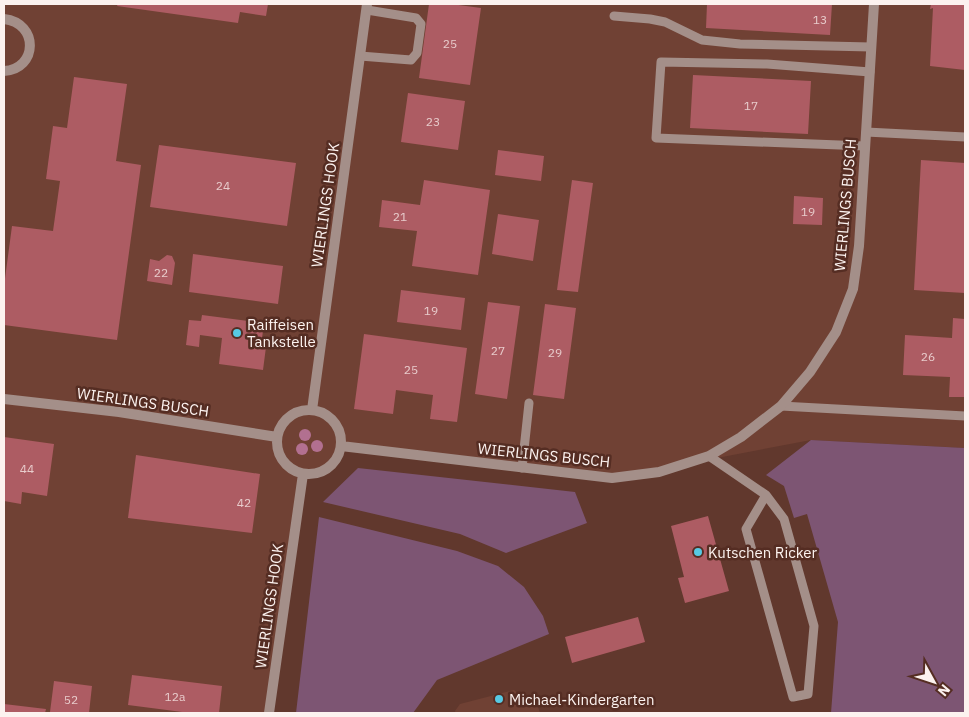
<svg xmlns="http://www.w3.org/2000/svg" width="969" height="717" viewBox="0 0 969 717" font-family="'IBM Plex Sans',sans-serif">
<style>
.built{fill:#704134}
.green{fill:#7d5573}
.building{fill:#ad5c63}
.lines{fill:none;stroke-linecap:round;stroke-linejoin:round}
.lane{stroke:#a48f89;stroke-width:9}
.street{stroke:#a48f89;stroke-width:10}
.tree{fill:#b27090}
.poi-dot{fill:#57c9e3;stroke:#552d23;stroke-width:2}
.labels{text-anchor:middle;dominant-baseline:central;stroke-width:5;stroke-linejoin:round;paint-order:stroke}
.number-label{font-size:12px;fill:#e8cccc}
.street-label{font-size:15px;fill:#fcf2ef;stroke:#552d23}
.poi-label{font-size:15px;fill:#fcf2ef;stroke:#552d23;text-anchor:start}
</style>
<rect width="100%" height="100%" fill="#61382d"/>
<path class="built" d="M4 4H965V448L811 440 612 478 341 446 339 455 333 463 327 469 318 473 304 474 269 713H4Z
M514 690 520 695 524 707 537 704 540 713H456L455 711 460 704Z"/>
<path class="green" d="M811 440 965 448V713H831L838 622 807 514 794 518 784 486 766 475Z
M358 468 575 492 587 523 506 553 460 534 323 502Z
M319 517 457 551 498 566 524 587 543 616 549 634 437 680 413 713H296Z"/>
<path class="building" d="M118 4H268L266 16 240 12 238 23 117 6Z
M429 4H451L481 8 470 85 419 78Z
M707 4H832L830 35 706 28Z
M931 4H965V70L930 66 933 8 930 9Z
M693 75 811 81 808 134 690 128Z
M74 77 127 84 116 161 141 165 117 340 4 325V286L12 226 53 231 60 181 46 179 53 126 67 128Z
M408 93 465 101 458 150 401 142Z
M159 145 296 163 287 226 150 207Z
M498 150 544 156 541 181 495 175Z
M921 160 965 163V293L914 290Z
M424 180 490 190 478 275 412 266 417 231 379 227 382 200 420 205Z
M572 180 593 183 578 292 557 290Z
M794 196 823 198 822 225 793 224Z
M498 214 539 220 533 261 492 254Z
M193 254 283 266 278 304 189 292Z
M167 255 172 256 175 263 172 285 147 281 150 259 159 261Z
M401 290 465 298 461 330 397 322Z
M488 302 520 306 507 399 475 394Z
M545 304 576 308 564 399 533 395Z
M202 315 264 323 261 346 266 347 263 370 219 364 222 338 200 335 199 347 186 345 189 320 201 321Z
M953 318 965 319V397H949L950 377 903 375 905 335 952 338Z
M364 334 467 348 457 422 430 419 433 395 396 390 393 414 354 409Z
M4 437 54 444 47 496 22 492 21 504 4 501Z
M136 455 260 474 252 533 128 518Z
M708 516 729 591 685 603 678 578 684 577 671 526Z
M638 617 645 642 572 663 565 637Z
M132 675 222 686 219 713H190L128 705Z
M54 681 92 686 89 713 50 712Z
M4 704 46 709 45 713H4Z"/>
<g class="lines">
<path class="lane" d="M614 16 650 19 665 22 702 40 740 44 871 47
M360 56 411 60 417 53 421 24 416 18 367 10
M866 132 965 137
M865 146 656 138 661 62 767 64 870 72
M781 406 965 416
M709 456 766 495 784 519 814 626 808 694 793 697 746 529 766 495
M522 468 529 403"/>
<path class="street" d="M4 19C39 23 38 69 4 71
M4 399 119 412 277 437
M277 442a32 32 0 1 1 64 0a32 32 0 1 1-64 0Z
M312 410 367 4
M341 446 612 478 659 472 709 456 741 437 781 406 810 372 836 332 853 289 859 246 874 4
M269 713 303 474"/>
</g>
<g class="tree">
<circle cx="305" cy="435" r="6"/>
<circle cx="317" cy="446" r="6"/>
<circle cx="302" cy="449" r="6"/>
</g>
<g class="poi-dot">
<circle cx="237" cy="333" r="5"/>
<circle cx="698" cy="552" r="5"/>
<circle cx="499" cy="699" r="5"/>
</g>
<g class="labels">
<g class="number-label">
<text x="820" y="19">13</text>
<text x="450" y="43">25</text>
<text x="751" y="105">17</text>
<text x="433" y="121">23</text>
<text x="223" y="185">24</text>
<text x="808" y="211">19</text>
<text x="400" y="216">21</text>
<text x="161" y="272">22</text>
<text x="431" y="310">19</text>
<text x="498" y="350">27</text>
<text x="555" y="352">29</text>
<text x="928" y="356">26</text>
<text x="411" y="369">25</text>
<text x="27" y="468">44</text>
<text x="244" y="502">42</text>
<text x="175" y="696">12a</text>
<text x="71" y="699">52</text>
</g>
<g class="street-label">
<text transform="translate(325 205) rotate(-82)">WIERLINGS HOOK</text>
<text transform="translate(845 205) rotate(-85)">WIERLINGS BUSCH</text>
<text transform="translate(143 402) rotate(8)">WIERLINGS BUSCH</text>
<text transform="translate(544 455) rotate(6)">WIERLINGS BUSCH</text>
<text transform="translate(269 606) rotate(-82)">WIERLINGS HOOK</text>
</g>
<g class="poi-label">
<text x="247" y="324">Raiffeisen<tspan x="247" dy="17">Tankstelle</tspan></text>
<text x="708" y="552">Kutschen Ricker</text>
<text x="509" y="699">Michael-Kindergarten</text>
</g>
</g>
<rect width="969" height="717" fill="none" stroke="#fcf2ef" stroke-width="10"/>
<g transform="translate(934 682) rotate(130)" stroke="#552d23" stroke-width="4" paint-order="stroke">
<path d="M0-4L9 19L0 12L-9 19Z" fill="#fcf2ef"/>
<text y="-8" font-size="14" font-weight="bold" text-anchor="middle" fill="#fcf2ef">N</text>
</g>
</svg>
